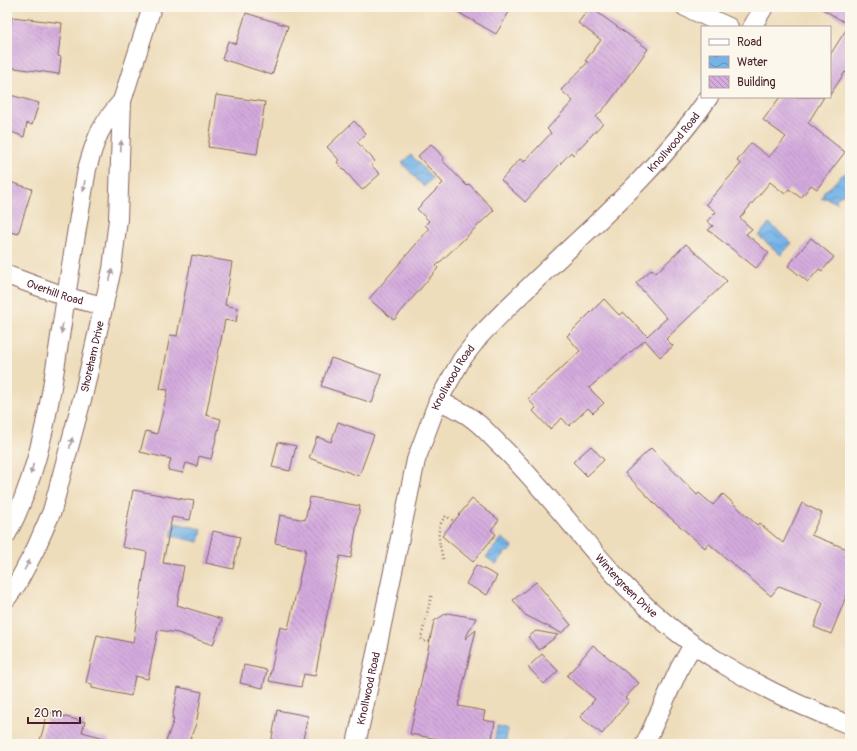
<svg xmlns="http://www.w3.org/2000/svg" width="857" height="751" viewBox="0 0 857 751" font-family="Pangolin,sans-serif">
<style>
.water{fill:url(#water-waves);stroke:#606a8a}
.building{fill:url(#building-back-hatch)}
.lines{fill:none;stroke-linecap:round;stroke-linejoin:round}
.street-casing{stroke:#83625d;stroke-width:20}
.path{stroke:#83625d;stroke-width:2.5;stroke-dasharray:1 3;stroke-linecap:butt}
.street{stroke:#fff;stroke-width:18}
.oneway{fill:#ae9aa0}
.labels{text-anchor:middle;dominant-baseline:central;stroke-width:3.5;stroke-linejoin:round;paint-order:stroke}
.street-label{font-size:11px;fill:#4a1f2b;stroke:#fbf7ec}
</style>
<defs>
<pattern id="water-waves" width="16" height="10" patternUnits="userSpaceOnUse"><rect width="16" height="10" fill="#75b4e8"/><path d="M0 5q4-4 8 0t8 0" fill="none" stroke="#6292bc"/></pattern>
<pattern id="building-back-hatch" width="6" height="6" patternUnits="userSpaceOnUse"><rect width="6" height="6" fill="#d4abde"/><path d="M-1 5l2 2M0 0l6 6M5-1l2 2" fill="none" stroke="#ae8bb4"/></pattern>
</defs>
<rect width="100%" height="100%" fill="#fbf7ec"/>
<filter id="ink" filterUnits="userSpaceOnUse"><feTurbulence type="fractalNoise" baseFrequency=".025" numOctaves="2"/><feDisplacementMap in="SourceGraphic" scale="8" xChannelSelector="R" yChannelSelector="G"/><feConvolveMatrix kernelMatrix="1 2 1 2 8 2 1 2 1" color-interpolation-filters="sRGB"/></filter>
<filter id="wash" filterUnits="userSpaceOnUse"><feTurbulence type="fractalNoise" baseFrequency=".012" numOctaves="4" result="noise"/><feDisplacementMap in="SourceGraphic" scale="16" xChannelSelector="R" yChannelSelector="G"/><feGaussianBlur stdDeviation="0.9" result="paint"/><feColorMatrix in="noise" values="0 0 0 0 0 0 0 0 0 0 0 0 0 0 0 0 0 1.4 0 .05"/><feComposite in="paint" operator="in"/></filter>
<g filter="url(#wash)">
<rect width="100%" height="100%" fill="#edb"/>
<path class="water" d="M411 155 433 178 424 187 402 163Z
M846 173 850 177 849 192 838 197 836 200 837 203 826 198 822 199 824 191C835 186 836 177 846 173Z
M769 223 792 243 781 255 759 236Z
M174 523 202 529 199 542 171 536Z
M502 538 513 547 509 552 507 551 496 564 486 557Z
M497 727 508 729 505 744H494Z"/>
<g id="blocks">
<path class="building" d="M449 7H512L496 34Z
M590 7 648 49 608 104 596 117 603 123 573 155 571 152 525 202 501 180 520 159 524 162 551 133 547 129 573 101 561 90 588 62 585 61 601 40 578 23Z
M819 7H850V75L845 72 830 95V55L849 25Z
M246 13 288 26 272 75 222 59 228 41 236 44Z
M12 17 62 23 58 56 61 57 59 74 7 67V51Z
M7 94 39 103 32 125 27 123 24 137 7 130Z
M216 95 265 102 257 154 208 147Z
M780 97H824L808 123 845 152 817 189 811 185 801 198 789 189 785 194 770 182 740 218 752 229 746 234 769 253 756 268 708 230 713 226 707 221 716 212 706 204 741 164 737 161 751 143 769 157 786 137 763 120Z
M354 121 366 134 357 142 375 161 371 165 380 174 362 190 337 162 339 160 327 147Z
M431 144 444 158 442 160 467 186 469 184 494 210 436 266 438 268 394 320 369 299 429 229 425 225 429 221 417 209 443 183 418 156Z
M7 181 32 189 18 234 7 231Z
M811 238 834 257 822 271 819 269 808 282 788 266Z
M686 244 727 281 666 339 673 346 660 357 645 340 589 388 604 403 593 413 588 408 569 426 562 418 550 429 533 411 536 408 528 399 580 351 567 336 604 299 619 315 623 312 647 336 667 318 636 283 652 269 656 273Z
M192 255 232 262 225 305 238 308 236 322 225 320 206 415 221 419 211 459 199 456 197 466 186 463 183 473 168 470 171 459 140 452 146 431 157 434 168 390 160 389 170 335 177 336Z
M331 358 382 375 372 403 321 386Z
M338 422 374 435 359 476 309 458 317 437 331 442Z
M278 442 296 446 290 471 272 467Z
M591 446 604 460 587 476 573 462Z
M651 448 697 495 699 493 713 505 723 494 757 525 759 523 783 543 802 503 822 513 811 535 850 550V587L831 634 814 627 823 603 779 586 771 596 708 543 705 548 659 508 625 473Z
M133 490 194 501 190 520 172 517 163 563 184 566 177 605 222 619 213 645 178 633 158 630 148 679 135 676 131 696 92 688V684L86 683 97 635 133 643 147 552 122 547Z
M310 497 360 506 351 558 340 556 320 646H321L315 676 304 674 301 687 269 681 280 627 288 629 306 549 275 543 280 515 305 520Z
M472 499 499 520 491 530 496 534 473 562 442 536Z
M213 531 240 537 233 569 206 563Z
M476 565 497 576 487 595 466 584Z
M536 582 571 625 561 633 525 615 513 600Z
M447 613 476 618 465 639 476 630 458 706 485 711 483 720 495 722 491 744H455L456 742 410 734 434 621Z
M536 631 558 635 539 650 528 637Z
M593 645 639 683 625 698 629 701 602 734 580 717 595 699 567 676Z
M542 654 558 671 544 684 528 667Z
M244 665 267 670 263 688 240 683Z
M178 687 202 692 196 724 188 744H165L174 719H172Z
M277 710 308 716 302 744H271Z
M48 712 85 722 82 732 109 739V744H39Z"/>
</g>
</g>
<g filter="url(#ink)">
<use href="#blocks" fill-opacity="0" stroke="#83625d" stroke-width="1"/>
<g class="lines">
<g class="street-casing">
<g id="street">
<path d="M685 7 729 27"/>
<path d="M752 27 764 7"/>
<path id="s1" d="M7 275 67 297 104 306"/>
<path id="s2" d="M438 401C445 404 453 407 460 411 476 419 489 434 501 446 542 486 575 531 613 573 679 646 759 691 850 725"/>
<path d="M7 534C40 473 51 398 61 330 69 276 78 222 87 169 96 137 100 126 122 101"/>
<path id="s3" d="M7 598 17 584 35 550 52 511 84 392 112 269 118 219 122 101 152 7"/>
<path id="s4" d="M356 744 378 644 416 460 438 401 462 359 479 337C554 256 646 189 709 97"/>
<path d="M645 744 680 667 693 645"/>
</g>
</g>
<path class="path" d="M443 559C440 545 434 528 446 516L454 521
M429 642 423 641 421 638 432 593"/>
<use href="#street" class="street"/>
</g>
<defs><path id="oneway-solid" d="M-6-.8H1V-3.2L6.5 0L1 3.2V.8H-6Z"/></defs>
<g class="oneway">
<use href="#oneway-solid" transform="translate(121 146) rotate(-87)"/>
<use href="#oneway-solid" transform="translate(84 186) rotate(99)"/>
<use href="#oneway-solid" transform="translate(111 275) rotate(-78)"/>
<use href="#oneway-solid" transform="translate(62 328) rotate(99)"/>
<use href="#oneway-solid" transform="translate(71 443) rotate(-76)"/>
<use href="#oneway-solid" transform="translate(32 469) rotate(105)"/>
<use href="#oneway-solid" transform="translate(27 565) rotate(-62)"/>
</g>
</g>
<g class="labels">
<g class="street-label">
<text stroke="none"><textPath href="#s4" startOffset="705">Knollwood Road</textPath></text>
<text stroke="none"><textPath href="#s1" startOffset="51">Overhill Road</textPath></text>
<text stroke="none"><textPath href="#s3" startOffset="258">Shoreham Drive</textPath></text>
<text stroke="none"><textPath href="#s4" startOffset="381">Knollwood Road</textPath></text>
<text stroke="none"><textPath href="#s2" startOffset="266">Wintergreen Drive</textPath></text>
<text stroke="none"><textPath href="#s4" startOffset="57">Knollwood Road</textPath></text>
</g>
</g>
<rect width="857" height="751" fill="none" stroke="#fbf7ec" stroke-width="24"/>
<rect x="701" y="26" width="130" height="72" fill="#fbf7ec" stroke="#b4a19f"/>
<rect x="709" y="39" width="20" height="6" fill="#ffffff" stroke="#b4a19f"/>
<text x="737" y="46" font-size="12" fill="#4a1f2b">Road</text>
<rect x="709" y="56" width="20" height="12" fill="url(#water-waves)" stroke="#b4a19f"/>
<text x="737" y="66" font-size="12" fill="#4a1f2b">Water</text>
<rect x="709" y="76" width="20" height="12" fill="url(#building-back-hatch)" stroke="#b4a19f"/>
<text x="737" y="86" font-size="12" fill="#4a1f2b">Building</text>
<path d="M28 717v6h52v-6" fill="none" stroke="#4a1f2b" stroke-width="2"/>
<text x="34" y="717" font-size="12" fill="#4a1f2b" stroke="#fbf7ec" stroke-width="3" paint-order="stroke">20 m</text>
</svg>
